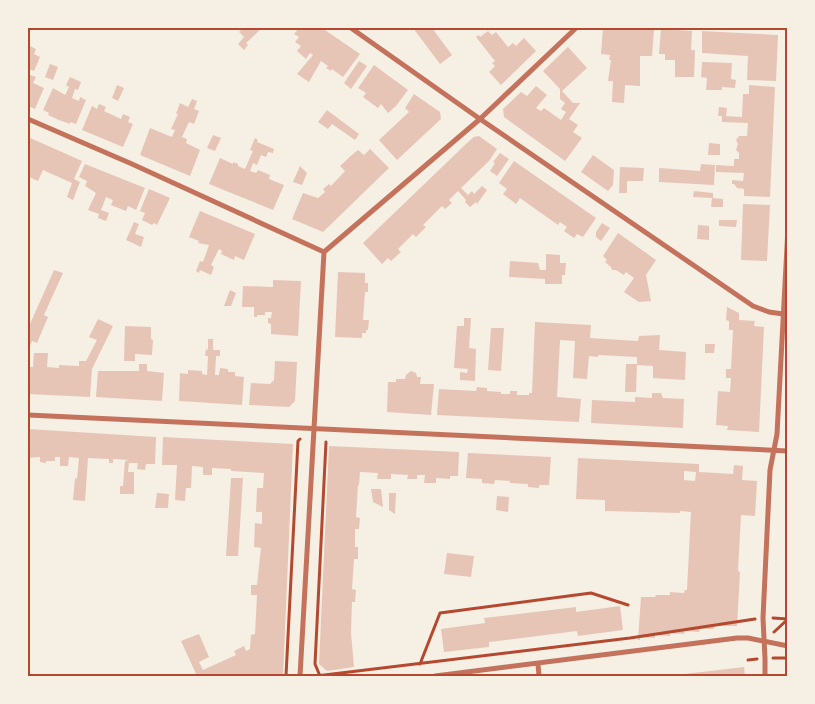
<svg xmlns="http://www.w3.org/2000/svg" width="815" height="704" viewBox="0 0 815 704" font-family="'Source Sans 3',sans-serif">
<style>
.building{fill:#e6c5b7;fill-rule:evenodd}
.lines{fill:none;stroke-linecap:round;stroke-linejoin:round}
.path{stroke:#b5482f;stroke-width:3}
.minor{stroke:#c5725c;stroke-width:5}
.neatline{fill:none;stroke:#b5482f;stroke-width:2}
</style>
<rect width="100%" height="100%" fill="#f6efe4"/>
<path class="building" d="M243 28H259L261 29 246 43 248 45 244 50 238 44 244 37 239 32Z
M299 28H322L360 54 343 77 332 69 331 71 326 68 328 66 321 61 309 82 297 74 313 55 310 53 306 59 297 51 301 46 295 42 299 37 294 34Z
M413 28H432L452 55 440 64Z
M603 28 654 29 652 56H640V86L625 85 624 103 612 102 613 81H608L611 60H609L610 55 601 54Z
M661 29 692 31 691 50H695L694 77H675V60H665V54H659Z
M488 31 492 35 496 32 508 47 513 43 516 46 524 38 536 51 501 85 489 72 495 66 492 63 495 61 476 37 479 35 480 37Z
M702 31 778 35 776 81 747 80 748 56 702 53Z
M28 45 36 49 34 54 40 57 34 71 28 69Z
M568 47 587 68 562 91 573 103H580L569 119 578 125 573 132 582 138 565 161 504 117 503 109 521 92 527 96 536 86 547 95 536 108 541 111 544 108 561 120 566 112 561 109 565 103 560 99V89L543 71Z
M359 61 367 66 351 89 344 83Z
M702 62 732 63 731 79 736 80 735 88 722 87V90H706L707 78 701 77Z
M50 64 58 67 53 80 45 77Z
M374 65 408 90 396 106 388 113 381 104 378 108 363 97 366 93 358 88Z
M28 74 36 77 33 83 44 88 35 109 28 106Z
M70 77 81 82 78 90 75 89 72 98 79 101 80 97 86 100 76 124 70 122V124L59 120 48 115 49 113 43 110 53 88 65 95 69 87 66 85Z
M117 85 124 88 118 101 112 98Z
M749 85 775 87 770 197 744 196V189L737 188 734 184H732V180L743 181 744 173 716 172V165L734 166V159H739V153L736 150 738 144 736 140 739 136H747L748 123 722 122V116H718L719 107 727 108 726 116 742 117 743 94H749Z
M414 94 440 112 441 119 397 160 379 140 409 112 405 108Z
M192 99 197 101 194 109 199 111 194 124 189 122 182 137 187 139 186 143 200 150 190 176 140 155 150 128 172 137 175 130 171 129 178 114H176L180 103 188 107Z
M99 104 106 107 104 111 121 119 123 114 130 117 128 122 133 124 123 147 82 130 92 106 97 109Z
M327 110 359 134 355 140 332 124 328 129 318 122Z
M213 135 221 138 215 151 207 148Z
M479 136 497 149 489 161 461 188 468 195 472 191 474 194 482 186 487 190 477 204 476 202 470 207 465 202 466 200 458 191 449 200 452 203 445 209 442 206 423 225 426 227 416 237 413 234 398 249 401 252 391 261 388 258 382 264 363 243 467 143 474 137Z
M28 137 82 161 74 179 80 182 73 200 67 197 72 183 43 170 38 181 29 177 30 173 28 172Z
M255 138 258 140 257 142 274 149 273 153 268 152 266 157 261 155 257 165 253 163 250 171 256 173 258 170 270 175 269 179 284 185 273 210 209 184 220 158 233 164V162L238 164V166L245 169 253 151 250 150Z
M709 143 720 144V155H708Z
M370 149 389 168 323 232 292 219 303 193 318 198 325 192 323 189 329 184 331 186 345 171 340 166 353 154 358 150 364 155Z
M500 153 509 159 497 176 490 171 495 163 493 162Z
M593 155 614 170 613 185 608 191 581 172Z
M514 161 596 218 583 237 577 234 574 238 564 231 567 227 560 222 558 225 520 198 516 204 503 194 507 189 499 183Z
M85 164 145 188 136 210 128 206 126 211 111 205 113 200 106 197 101 210 109 213 106 221 98 218 99 214 88 210 96 193 85 186 87 181 79 177Z
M701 164 715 165 714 185 659 182V168L700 171Z
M300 166 307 173 302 185 293 182Z
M620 167 644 168 643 181H627V193H619Z
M149 189 170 198 157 225 154 223 152 225 142 220 145 213 140 211Z
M694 191 713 193V198L723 199V207H711L712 198 693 197Z
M743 204 770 205 767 261 741 260Z
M200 211 255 234 244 260 235 256 234 260 221 254 222 251 219 249 211 265 214 267 211 275 200 270 199 273 196 271 200 261 203 262 209 245 198 243 199 241 189 237Z
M719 220H737L736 227 719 226Z
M134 222 139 224 135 234 144 237 141 247 126 240Z
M602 223 610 228 601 241 596 237V232Z
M698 225 709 226V240L697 239Z
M618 233 656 260 646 275 651 301 639 302 624 292 634 278 626 272 624 275 616 270H612L611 267 605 262 607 260 603 256Z
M546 254 560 255V263H566L565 275H562V284H545V279L509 277 510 261 538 263 540 270H546Z
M54 270 63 273 44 315 48 317 37 343 32 341 28 352V323L30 324Z
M338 272 365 273V283H368V292H365L363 320H369L368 330H366V333H362V338L335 337Z
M273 280 301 281 298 336 271 334V324L268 323V318H271L272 312H265V315H257V317H254V307H242L243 286 273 287Z
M230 290 236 293 231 306H224Z
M727 307 739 313V320L755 321 754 326 764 327 759 432 727 430 728 426 716 425 718 391 730 392 731 378H726V369H731L733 330H729V321L726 320Z
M464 318H471L469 348 476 349 475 381 460 380V372L467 373 468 369 454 368 457 326H464Z
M98 319 113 326 92 369 90 397 28 394V367H33L34 353H48L47 367 59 368V365L79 366V361H86L97 340 89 337Z
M535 322 591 325 590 338 638 341 639 336 660 335 659 350 686 352 685 380 653 378V366L637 365V357L598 355V357L589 356 587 379 573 378 575 341 560 340 557 397 581 399 579 422 437 415 439 389 476 391 477 387 487 388V391L501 392V394H510V391H517V395H529V393H532Z
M125 326 151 327V339L153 340 152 355 135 354V361H124Z
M491 328H504L501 371 488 370Z
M208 339H213V350H220V356H216L215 375H219L220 368 228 369V372H235V376L244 377 242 405 179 401 180 373 188 374V370L202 371V374L207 375 208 356H205L206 349 208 350Z
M705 344H715L714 353H705Z
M275 361 297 362 295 401 289 407 249 405 251 383 270 384 274 380Z
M139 364H147V371L164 373 162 401 96 397 98 371H139Z
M626 364H637L636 392H625Z
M411 371 416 373 417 377H421L420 384H434L431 415 387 412 388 382H396V379H405L406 375Z
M652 393H661L663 398 684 399 683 428 591 423 592 400 635 402V397L652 398Z
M28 429 156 437 155 464H146L145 470 137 469 138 463H129L128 472H134V494H120V486H123L125 461 129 460 113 459V463H109V459L88 458 85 501 73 500 75 478 77 479 79 458 69 457 68 466H60V457H55V461H46V463L40 462V457L28 458Z
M163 437 293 444 283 676H197L181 641 199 634 209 657 199 662 203 670 236 655 234 651 244 646 246 651 250 649 251 635 255 634 257 595H251V585H257L261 548 254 547 255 523 262 524V512H256L257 488H263L264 473 231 471V469L212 468V475H203V467L192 466 191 488H186L185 501 175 500 177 465H162Z
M329 446 459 452 458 476H450V479L436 478V483H424L425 475H417V479H407L408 475 391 474V479H377L378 473 360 472 359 485H358L356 517 360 518 359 529H355V547H358V559H354L352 589 356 590 355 602H352L351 633 354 667 327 671 319 664Z
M468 453 551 457 549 485H539V488L528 487V484L510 483V481L495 480 494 484 482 483V479L466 478Z
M578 458 699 464V472L733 474 734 465 743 466 742 480 757 481 755 516 741 515 738 571 740 572 737 626H714V629H700L699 632 685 631 684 634 670 633V636L655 635V638L640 637V640H638L641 597H655L656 595H670V592L684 593 685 590H687L691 512 680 511V513L605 511V500L576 499ZM684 471 696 472 695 481 684 480Z
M231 478H243L238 556H226Z
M371 489H381L383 507 373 502Z
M157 493 169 494 168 508H155Z
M389 493H396L395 514 389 510Z
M497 496 509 497 508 512 496 510Z
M447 553 474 556 471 577 444 574Z
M620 606 623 630 578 636 577 631 489 642V647L444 652 441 629 485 623 484 618 576 607V612Z
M744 667 745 676H676V675Z"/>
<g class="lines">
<path class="path" d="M773 618 788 619
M787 619 788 603
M774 632 788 619
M773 658H787
M748 660 757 659
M420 664 440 613 591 593 628 605
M286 676 298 441 300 439
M316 676 630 638 755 619
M320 676 315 664 326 442"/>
<path class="minor" d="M351 28 480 119 753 306 769 312 783 314
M28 119 132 164 324 252
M28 415 788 451
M538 664 539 676
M300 676 324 252 480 119 576 28
M435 676 737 638H748L788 646
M765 676V659L763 618 770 470 777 434 788 228"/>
</g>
<rect width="815" height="704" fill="none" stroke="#f6efe4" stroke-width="58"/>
<rect x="29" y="29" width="757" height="646" class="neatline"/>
</svg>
